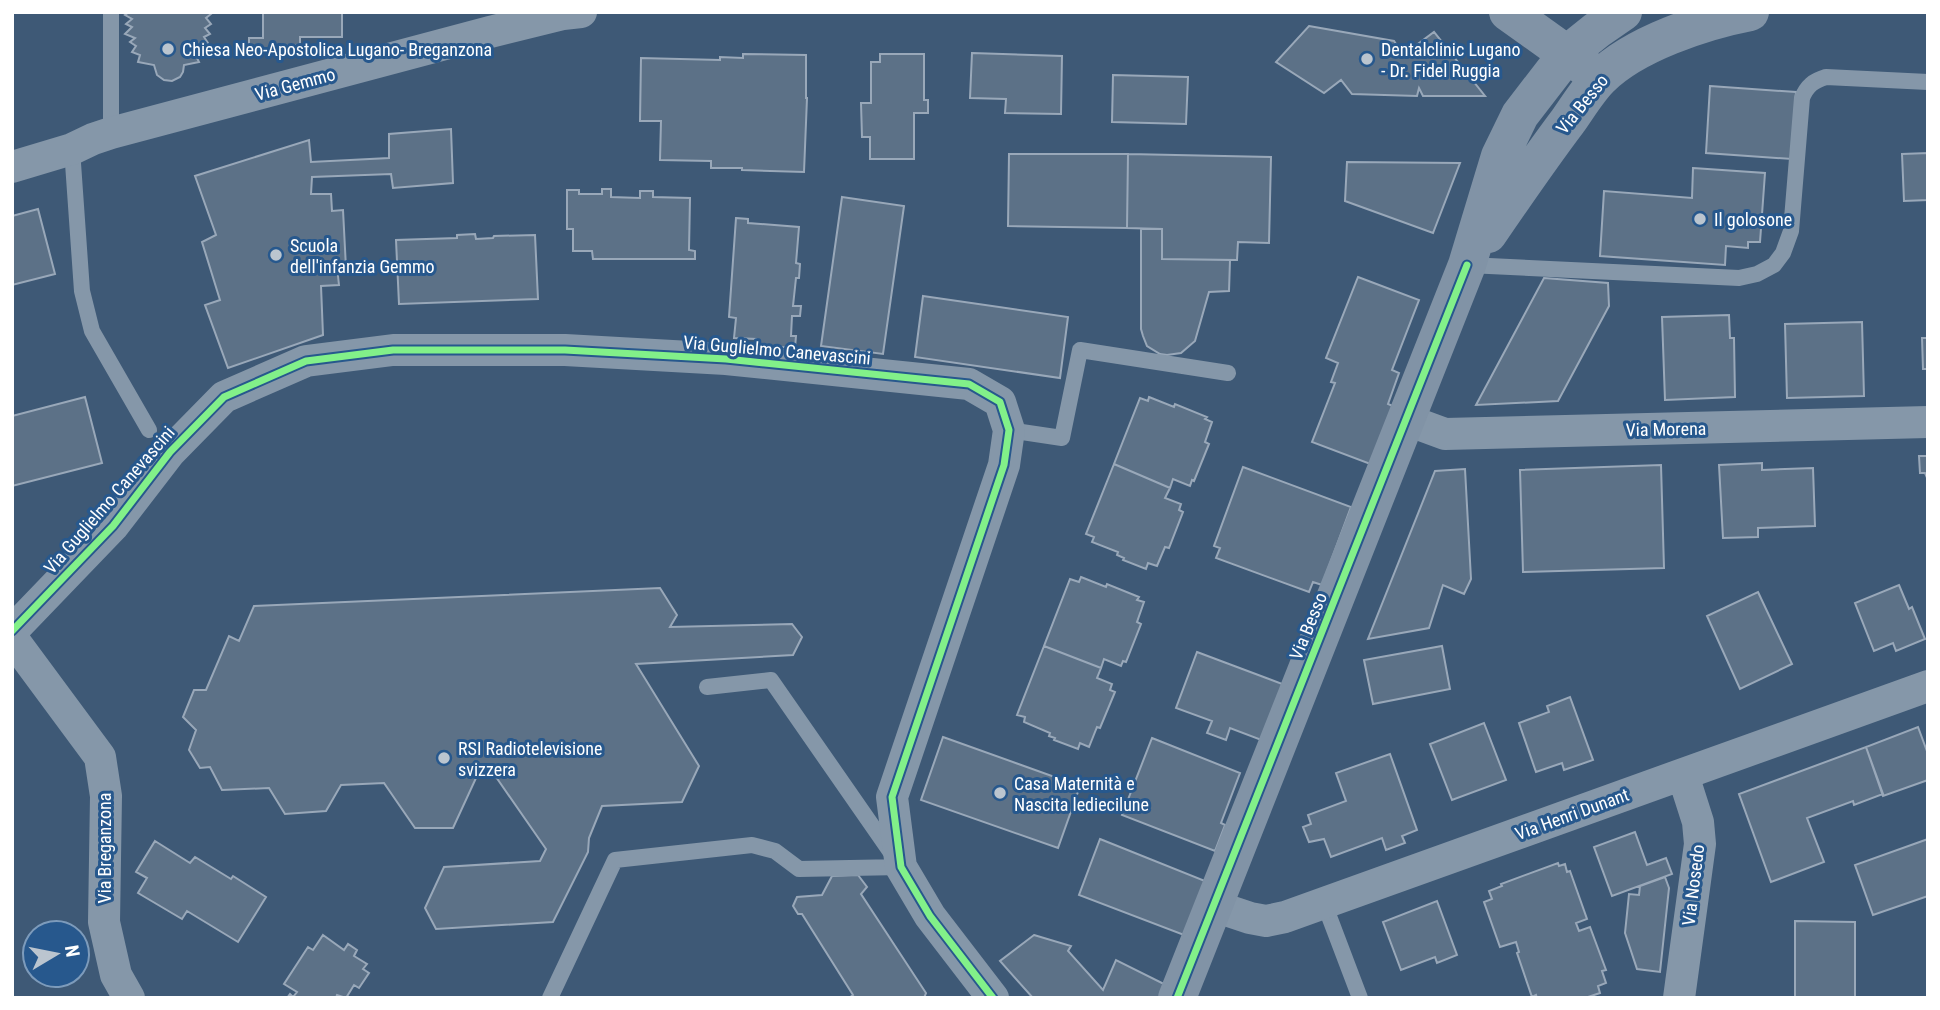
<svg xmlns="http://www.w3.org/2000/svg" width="1940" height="1010" viewBox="0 0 1940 1010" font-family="'Roboto Condensed',sans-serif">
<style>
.building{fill:#5c7187;stroke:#99a8b9;stroke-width:2}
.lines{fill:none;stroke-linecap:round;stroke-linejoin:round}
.lane{stroke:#8597a9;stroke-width:16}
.street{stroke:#8597a9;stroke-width:32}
.secondary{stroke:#8193a6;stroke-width:38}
.cycleway-casing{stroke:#27588d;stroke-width:11}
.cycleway{stroke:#82f089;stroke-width:7}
.poi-dot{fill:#bbc5cf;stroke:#27588d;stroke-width:2.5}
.labels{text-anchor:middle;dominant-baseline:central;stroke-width:6;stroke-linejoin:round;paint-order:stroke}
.poi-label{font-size:18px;fill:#fff;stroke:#27588d;text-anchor:start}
.street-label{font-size:18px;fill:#fff;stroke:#27588d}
</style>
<rect width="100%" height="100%" fill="#3e5976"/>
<path class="building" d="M129 12H209L211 14 206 18 211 24 205 28 210 34 204 37 208 43 201 46 205 53 196 56 199 62 184 65 183 72 180 77 172 81 164 80 157 75 154 65 138 62 140 55 132 52 136 46 130 42 135 38 125 34 132 27 126 24 132 19 125 15Z
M263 12H342V37H300V45H288V51H249V38H263Z
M1309 26 1394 41 1403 55 1434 32 1485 96H1423L1419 88 1417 96 1352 94 1341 80 1324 93 1276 62Z
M972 53 1062 56 1061 114 1005 113 1006 99 970 98Z
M743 54 806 55V98H807L804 172 742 170V168H711V161L660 160 661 121H640L641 58 720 60V57L743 58Z
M880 54H924V100H928V113H914V159H870V137H862L861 103H871V62H880Z
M1113 75 1188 77 1186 124 1112 122Z
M1710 86 1796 92 1792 159 1706 153Z
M451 129 453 183 393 188 391 174 312 177 311 194H331L332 211 343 210 346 268 337 267 339 285 321 286 323 335 228 368 205 305 220 300 202 242 216 235 195 176 309 140 311 162 389 158V134Z
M1928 153V200L1904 201 1902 154Z
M1009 154H1128L1127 228 1008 226Z
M1128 154 1271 157 1269 243 1238 242 1237 260 1162 259V229L1127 228Z
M1347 162 1460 163 1433 233 1345 201Z
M1693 168 1765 173 1760 242H1748V248L1726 246 1725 265 1600 256 1604 191 1692 198Z
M602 189H611V197L640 198V191H653V197L690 198 689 250 695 251V259H593L592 251H573V229H567V190H579V194H602Z
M842 197 904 206 883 354 821 346Z
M38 209 55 274 12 285V216Z
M736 218 748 219V223L799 227 796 263 800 264 799 278H796L793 306H801L800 316H792L791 336H796L795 348 756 345V339L734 338 736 318 729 317Z
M1141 229H1162V259L1230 260 1229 291 1209 292 1195 341 1181 353 1167 355 1160 354 1147 346 1143 336 1141 329Z
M475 234 476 239 493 238 494 236 535 235 538 299 399 304 396 240 457 238V235Z
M1358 277 1419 300 1392 370 1399 373 1388 404 1395 407 1373 465 1312 442 1335 383 1331 382 1338 363 1326 358Z
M1544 278 1608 283 1609 306 1558 401 1476 405Z
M923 296 1068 317 1060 378 915 357Z
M1729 315 1730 338H1734L1735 397 1665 400 1662 317Z
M1862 322 1864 396 1787 398 1785 324Z
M1922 338H1928V369H1923Z
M85 397 102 463 12 486V416Z
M1149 397 1174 407 1175 404 1207 417 1205 419 1212 422 1205 442 1209 444 1194 481 1192 480 1190 486 1173 479 1170 488 1114 464 1140 398 1148 401Z
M1919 456H1928V480L1925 473H1920Z
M1762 463V470L1813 468 1815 526 1758 528V537L1723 538 1719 465Z
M1114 464 1170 488 1165 498 1181 504 1179 510 1183 512 1169 548 1165 547 1157 566 1148 563 1146 569 1123 560 1124 558 1117 555 1118 552 1092 542 1094 537 1086 534Z
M1661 465 1664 568 1523 572 1520 470Z
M1243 467 1351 507 1322 585 1313 582 1309 592 1216 558 1220 548 1214 546Z
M1465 469 1471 579 1464 594 1443 585 1429 628 1368 639 1435 471Z
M1081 577 1106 587 1107 584 1139 597 1137 600 1144 602 1137 622 1141 624 1126 662 1123 661 1121 666 1104 659 1101 668 1044 646 1070 579 1079 582Z
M1899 585 1909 609 1912 607 1925 639 1896 651 1893 643 1874 651 1855 603Z
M660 588 677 615 670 627 792 624 802 637 793 655 636 664 699 766 682 802 602 806 589 838 588 852 553 922 436 929 425 908 444 867 540 861 546 849 496 777 476 778 453 828H415L384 783 341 785 326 811 285 814 269 788 222 790 210 767 200 768 189 750 196 730 183 717 194 690H206L229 636 239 641 254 606Z
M1758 592 1792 664 1740 689 1707 616Z
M1044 646 1101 668 1097 678 1112 684 1110 690 1115 692 1100 728 1097 727 1089 747 1080 743 1078 749 1054 740 1055 738 1049 736 1050 733 1024 722 1025 717 1017 715Z
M1442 646 1450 689 1373 704 1364 660Z
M1197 652 1285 685 1264 741 1230 728 1226 740 1207 733 1212 721 1176 708Z
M1570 697 1593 760 1564 770 1562 763 1536 772 1519 723 1549 712 1547 706Z
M1484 723 1506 780 1452 800 1430 744Z
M1918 727 1928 754V780L1883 796 1866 747Z
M943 737 1080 786 1058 848 921 800Z
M1152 738 1240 773 1221 823 1225 825 1215 851 1122 815Z
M1866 747 1883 794 1854 805 1853 801 1807 818 1824 862 1771 882 1739 794Z
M1390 754 1417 830 1402 836 1405 843 1386 850 1382 838 1331 857 1324 839 1309 842 1303 827 1311 824 1308 815 1346 801 1336 773Z
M1635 832 1647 865 1666 858 1672 874 1612 896 1594 847Z
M1100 839 1205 881 1184 935 1079 895Z
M1928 839V896L1873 915 1855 865Z
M155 841 190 863 195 857 231 879 233 876 266 897 238 942 187 911 182 919 138 893 147 878 136 872Z
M1558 863 1559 866 1565 864 1567 872 1570 871 1587 919 1576 923 1579 931 1590 927 1606 970 1602 971 1606 983 1598 986 1600 993 1585 998H1537L1536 995 1532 997 1517 953 1519 952 1516 942 1500 947 1484 902 1492 899 1489 891 1502 886 1501 884Z
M858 875 867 887 861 894 926 993 924 998H849L853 995 802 914H798L793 906 797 897 822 895 832 876Z
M1665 877 1669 888 1660 972 1637 969 1625 933 1629 894 1639 895 1640 886Z
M1437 901 1457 955 1437 963 1435 957 1401 970 1383 922Z
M1795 921 1855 922V998H1795Z
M323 935 344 950 348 944 357 950 354 956 367 964 363 969 369 973 359 988 354 985 346 998 337 995 336 998H287L290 994 293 997 297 992 284 984 308 947 313 950Z
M1034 935 1071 946 1068 951 1103 990 1116 960 1168 986 1163 998H1033L1000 961Z"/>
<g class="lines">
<path class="lane" d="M111 12V133
M72 149 82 291 92 331 149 430
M1468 265 1739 278 1757 274 1774 265 1783 253 1791 231 1802 98C1807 86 1813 81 1826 77L1928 82
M1009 430 1062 438 1080 350 1228 373
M707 687 771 680 894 857
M1324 903 1360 998
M550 998 615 860 752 845 775 851 799 869 901 867"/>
<path class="street" d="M12 167 72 149 93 139 111 133 490 32 563 14 581 12
M1407 420 1445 434 1928 422
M12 631 113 526 170 452 224 397 306 361 393 350H565L726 359 969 384 1000 402 1009 430 1004 465 892 797 901 867 930 916 993 998
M12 638 100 757 106 796 104 922 116 975 129 998
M1214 906 1250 918 1266 921 1285 917 1928 686
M1679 998 1700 844 1698 822 1683 775"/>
<path class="secondary" d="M1508 12 1589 70
M1488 234C1514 196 1540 158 1568 121 1578 107 1588 90 1600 78 1634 44 1703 21 1750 12
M1177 998 1467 265 1500 156 1520 115 1567 54 1597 30 1623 12"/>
<g class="cycleway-casing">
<path id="cycleway" d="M12 631 113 526 170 452 224 397 306 361 393 350H565L726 359 969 384 1000 402 1009 430 1004 465 892 797 901 867 930 916 993 998
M1177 998 1467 265"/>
</g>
<use href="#cycleway" class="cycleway"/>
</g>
<g class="poi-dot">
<circle cx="168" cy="49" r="7"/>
<circle cx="1367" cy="59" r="7"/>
<circle cx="1700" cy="219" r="7"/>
<circle cx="276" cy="255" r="7"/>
<circle cx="444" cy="758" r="7"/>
<circle cx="1000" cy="793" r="7"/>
</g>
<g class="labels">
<g class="poi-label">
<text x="182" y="49">Chiesa Neo-Apostolica Lugano- Breganzona</text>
<text x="1381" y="49">Dentalclinic Lugano<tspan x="1381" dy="21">- Dr. Fidel Ruggia</tspan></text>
<text x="1714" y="219">Il golosone</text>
<text x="290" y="245">Scuola<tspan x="290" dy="21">dell'infanzia Gemmo</tspan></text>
<text x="458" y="748">RSI Radiotelevisione<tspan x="458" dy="21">svizzera</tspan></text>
<text x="1014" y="783">Casa Maternità e<tspan x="1014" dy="21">Nascita lediecilune</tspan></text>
</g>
<g class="street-label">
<text transform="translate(295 84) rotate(-15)">Via Gemmo</text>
<text transform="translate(1582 104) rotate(-51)">Via Besso</text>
<text transform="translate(777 350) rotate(5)">Via Guglielmo Canevascini</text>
<text transform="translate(1666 429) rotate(-1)">Via Morena</text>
<text transform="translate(109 500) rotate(-49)">Via Guglielmo Canevascini</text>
<text transform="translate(1308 626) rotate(-68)">Via Besso</text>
<text transform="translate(1572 814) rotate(-20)">Via Henri Dunant</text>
<text transform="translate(104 848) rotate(-90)">Via Breganzona</text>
<text transform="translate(1693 885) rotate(-83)">Via Nosedo</text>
</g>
</g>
<rect width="1940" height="1010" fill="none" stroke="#ffffff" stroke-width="28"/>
<g transform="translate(56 954) rotate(80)"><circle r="33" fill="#27588d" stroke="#7d9bbb" stroke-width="2"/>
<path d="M0-5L12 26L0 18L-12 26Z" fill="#bbc5cf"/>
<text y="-10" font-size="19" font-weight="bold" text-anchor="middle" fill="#ffffff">N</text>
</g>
</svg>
